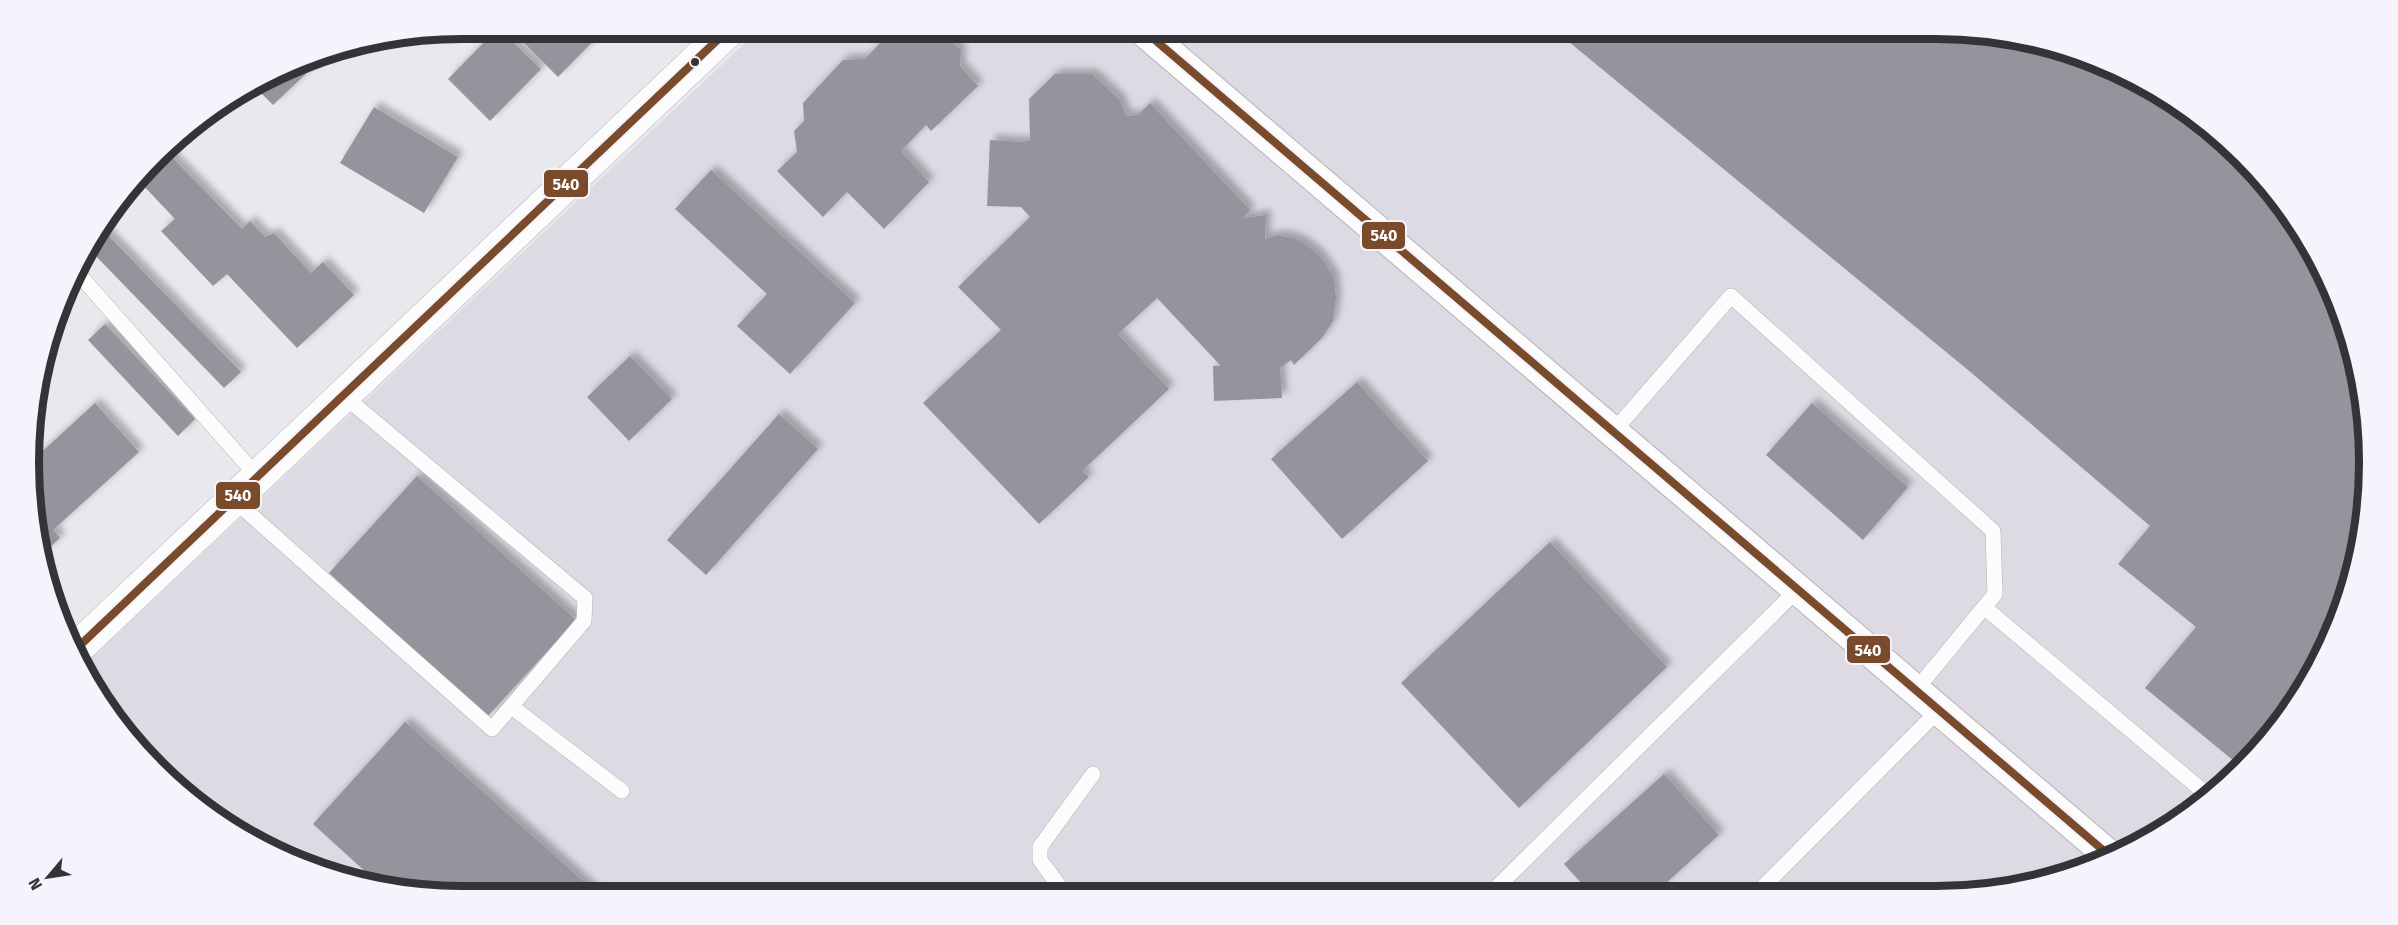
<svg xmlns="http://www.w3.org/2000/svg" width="2398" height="925" viewBox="0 0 2398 925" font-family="'Fira Sans',sans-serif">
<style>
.built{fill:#dddae4}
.building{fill:#96939c;filter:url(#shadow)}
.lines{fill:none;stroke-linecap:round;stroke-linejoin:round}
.service-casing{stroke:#b3b2b5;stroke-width:16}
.minor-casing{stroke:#b3b2b5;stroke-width:32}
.tertiary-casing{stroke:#b3b2b5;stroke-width:34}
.service{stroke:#fcfcfc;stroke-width:15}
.minor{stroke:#fcfcfc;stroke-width:30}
.tertiary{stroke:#fcfcfc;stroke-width:33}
.bus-1-casing{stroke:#f5f3fc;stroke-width:12}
.bus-1{stroke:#7a4b2a;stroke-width:8}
.bus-dot{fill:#343337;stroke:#f5f3fc;stroke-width:2}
.rim{fill:none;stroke:#343337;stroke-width:8}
.line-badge{stroke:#f5f3fc;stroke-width:2}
.badge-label{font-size:16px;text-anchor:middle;font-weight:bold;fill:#fff}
</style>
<defs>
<filter id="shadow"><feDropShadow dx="5.5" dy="-5.5" stdDeviation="3" flood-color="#0004"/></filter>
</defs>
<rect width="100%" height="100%" fill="#e9e8ec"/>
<path class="built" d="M1935 28 2200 118 2262 177 2312 246 2355 575 2311 680 2222 789 2127 852 1992 893 462 896 350 882 271 852 199 807 101 703 82 667 760 29Z"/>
<path class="building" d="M498 28 541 69 490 121 448 79Z
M522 28H606L558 77 516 35Z
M894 28H936L961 50 960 66 978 86 931 131 926 125 901 151 929 182 884 229 847 192 823 217 777 171 797 152 794 131 804 121 803 103 843 60 865 59Z
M1552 28H1936L2048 43 2128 73 2200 118 2262 177 2312 246 2347 323 2366 406 2369 491 2355 575 2311 680 2240 766 2145 688 2196 627 2118 564 2150 526 1968 370Z
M331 50 273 105 252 84 323 52Z
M1055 74H1092L1120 100 1126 116 1138 115 1150 103 1250 210 1243 218 1266 215 1265 239 1277 235 1294 238 1304 243 1319 255 1334 277 1336 298 1333 321 1322 338 1294 365 1291 360 1280 368 1282 398 1214 401 1213 366H1221L1157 298 1118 334 1169 389 1082 471 1089 477 1039 524 923 403 1001 330 958 287 1030 217 1021 207 987 206 990 140 1022 142 1030 140 1029 99Z
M374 107 458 157 424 213 340 163Z
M165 150 242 229 250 221 265 237 274 233 311 273 323 262 354 295 297 348 227 274 213 286 161 231 175 219 139 181Z
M711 170 855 303 790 374 737 326 767 294 675 209Z
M105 232 241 372 224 388 88 248Z
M105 324 195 419 178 436 88 340Z
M630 356 672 399 629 441 587 397Z
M1357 382 1428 461 1342 539 1271 459Z
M95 403 139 452 53 530 60 538 40 556 37 548 34 459Z
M1812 403 1908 487 1863 540 1766 455Z
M779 414 818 449 706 575 667 540Z
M417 476 576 620 487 717 329 573Z
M1550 542 1667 667 1519 808 1401 683Z
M405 722 600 896H462L381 886 313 824Z
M1664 774 1719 835 1654 894H1591L1564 864Z"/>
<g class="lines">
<g class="service-casing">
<path id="service" d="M75 270 258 477
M1613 432 1731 296 1993 531 1995 594 1915 691
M234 500 492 729 584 621 585 598 344 396
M1984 607 2210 797
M512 707 622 791
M1757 893 1938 711
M1490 894 1798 589
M1066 895 1040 860V847L1093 774"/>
</g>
<g class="minor-casing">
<path id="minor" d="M1140 28 2111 857"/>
</g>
<g class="tertiary-casing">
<path id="tertiary" d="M74 651 731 28"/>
</g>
<use href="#service" class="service"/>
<use href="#minor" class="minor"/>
<use href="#tertiary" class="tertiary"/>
<g class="bus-1-casing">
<path id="bus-1" d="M1141 28 2111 857
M74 651 730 28"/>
</g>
<use href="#bus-1" class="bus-1"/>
</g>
<circle class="bus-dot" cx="695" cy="62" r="5"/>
<path d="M0 0H2398V925H0ZM462 39H1936A423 423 0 0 1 2359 462V463A423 423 0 0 1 1936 886H462A423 423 0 0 1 39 463V462A423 423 0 0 1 462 39Z" fill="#f5f3fc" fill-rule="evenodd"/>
<path class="rim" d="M462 39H1936A423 423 0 0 1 2359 462V463A423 423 0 0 1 1936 886H462A423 423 0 0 1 39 463V462A423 423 0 0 1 462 39Z"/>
<g class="line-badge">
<rect x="543" y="169" width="46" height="29" rx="6" fill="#7a4b2a"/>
<rect x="1361" y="221" width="45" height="29" rx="6" fill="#7a4b2a"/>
<rect x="215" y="481" width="46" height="29" rx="6" fill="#7a4b2a"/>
<rect x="1846" y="635" width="45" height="29" rx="6" fill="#7a4b2a"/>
</g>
<g class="badge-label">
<text x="566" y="190">540</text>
<text x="1384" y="241">540</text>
<text x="238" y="501">540</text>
<text x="1868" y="656">540</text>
</g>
<g transform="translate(48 877) rotate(241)" stroke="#f5f3fc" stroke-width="4.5" paint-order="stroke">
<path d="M0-4.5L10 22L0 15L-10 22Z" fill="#343337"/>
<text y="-9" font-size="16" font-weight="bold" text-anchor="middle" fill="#343337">N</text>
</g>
</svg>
